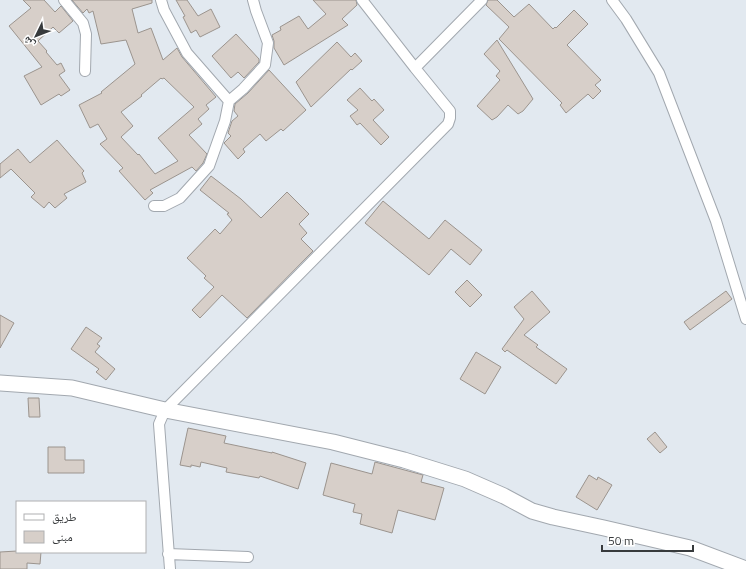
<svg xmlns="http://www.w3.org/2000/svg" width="746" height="569" viewBox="0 0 746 569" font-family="'Titillium Web','Noto Naskh Arabic',sans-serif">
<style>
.building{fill:#d7cfc9;stroke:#9b948e;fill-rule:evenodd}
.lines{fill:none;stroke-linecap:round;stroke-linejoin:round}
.street-casing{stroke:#a2a8af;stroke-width:12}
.secondary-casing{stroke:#a2a8af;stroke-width:17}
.street{stroke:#fff;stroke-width:10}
.secondary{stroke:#fff;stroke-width:15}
</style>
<rect width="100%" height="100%" fill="#e2e9f0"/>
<path class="building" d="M23 0H44L55 12 61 6 73 21 59 33 53 27 38 41 47 51 46 52 57 65 61 63 65 71 59 75 70 90 61 96 59 94 41 105 24 76 42 67 9 26 31 8Z
M72 0H152V3L132 9 138 33 151 28 163 60 177 48 182 57 216 97 206 105 209 109 198 119 202 124 189 135 207 154 203 163 196 171 192 167 150 190 153 193 145 200 119 171 123 168 100 144 107 139 98 124 90 128 79 105 102 93 101 92 135 64 126 40 101 44 93 11 89 13 87 9 83 13ZM161 78 162 79 164 78 194 107 158 138 178 161 155 174 139 154 138 155 121 137 133 126 121 112 142 96 141 95Z
M176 0H187L198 16 211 9 220 27 200 37 196 30 191 33 183 17 185 16Z
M313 0H356L357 5 342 19 348 25 284 65 274 48V41L272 35 281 30 280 27 299 16 308 29 326 14Z
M488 0H497L514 17 529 4 553 29 555 27 556 28 574 10 588 24 567 45 601 80 595 85 601 91 593 99 588 94 566 113 560 105 562 103 499 39 509 27 486 5Z
M236 34 259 59V62L244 78 238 72 231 78 212 56Z
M497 40 533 99 523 111 518 114 508 105 497 117 492 120 477 106 500 80 496 76 500 71 484 54Z
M337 42 351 57 355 53 362 61 352 70 351 69 311 107 296 82Z
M269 70 306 110 283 131 281 129 266 141 260 134 243 149 245 152 238 159 224 143 231 136 228 133 232 121 238 116 234 111 235 104 248 93Z
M360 88 372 101 374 99 384 110 373 120 389 137 381 145 360 123 357 125 350 116 358 110 347 100Z
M57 140 84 171 82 173 86 182 64 194 67 198 55 208 49 202 44 208 31 197 35 193 11 169 0 178V164L18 149 30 163Z
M211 176 241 199 261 218 287 192 309 214 299 224 307 233 301 239 313 251 247 318 222 295 200 318 192 310 214 287 204 278 206 276 187 258 215 229 220 234 232 220 227 214 229 213 200 190Z
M383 201 429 239 445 220 482 250 470 265 451 249 429 275 365 223Z
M467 280 482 295 470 307 455 292Z
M532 291 550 312 524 335 538 345 536 347 567 369 556 384 507 350 505 352 502 349 524 319 514 307Z
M726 291 732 299 690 330 684 322Z
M0 315 14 323 0 348Z
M86 327 102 338 97 344 100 346 95 352 115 369 106 380 96 372 99 369 71 349Z
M476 352 501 367 485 394 460 379Z
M28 398H39L40 417H29Z
M188 428 226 436 224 443 272 453V452L306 463 298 489 260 476 259 478 226 472 227 468 201 462 200 467 191 465V467L180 465Z
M655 432 667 447 660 453 647 439Z
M48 447H65V460H84V473H48Z
M375 462 423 475 421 482 444 488 435 520 398 510 392 533 360 524 362 514 353 512 355 504 323 495 331 463 372 474Z
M589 475 597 480 598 477 612 485 597 510 576 497Z
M17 551 41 552 40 564 27 563V569H0V552Z"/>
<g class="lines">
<g class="street-casing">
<path id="street" d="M64 0 83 23 86 34 85 71
M362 0 415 68
M612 0 626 19 659 73 716 221 746 319
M229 101 243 89 265 65 268 43 256 11 253 0
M154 206H164L180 198 209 166 225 121 229 101 187 53 164 10 161 0
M168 554 248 557
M170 569 159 424 165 410 448 124 450 118V111L415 68 482 0"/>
</g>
<g class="secondary-casing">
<path id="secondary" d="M0 383 72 388 165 410 333 442 404 460 465 479 504 496 532 511 553 517 604 528 690 548 746 569"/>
</g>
<use href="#street" class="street"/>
<use href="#secondary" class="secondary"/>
</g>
<rect x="16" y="501" width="130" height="52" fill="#ffffff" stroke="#afb0b1"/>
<rect x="24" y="514" width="20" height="6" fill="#ffffff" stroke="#afb0b1"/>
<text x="52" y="521" font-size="12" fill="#373a3c">طريق</text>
<rect x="24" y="531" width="20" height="12" fill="#d7cfc9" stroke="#afb0b1"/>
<text x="52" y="541" font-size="12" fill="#373a3c">مبنى</text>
<g transform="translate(36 36) rotate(227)" stroke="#ffffff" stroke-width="3" paint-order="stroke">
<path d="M0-3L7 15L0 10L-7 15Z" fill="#373a3c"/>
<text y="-6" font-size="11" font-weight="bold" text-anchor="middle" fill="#373a3c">ش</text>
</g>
<path d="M602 545v6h91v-6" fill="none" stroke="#373a3c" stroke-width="2"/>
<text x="608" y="545" font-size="12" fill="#373a3c" stroke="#ffffff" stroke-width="3" paint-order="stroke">50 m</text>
</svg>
